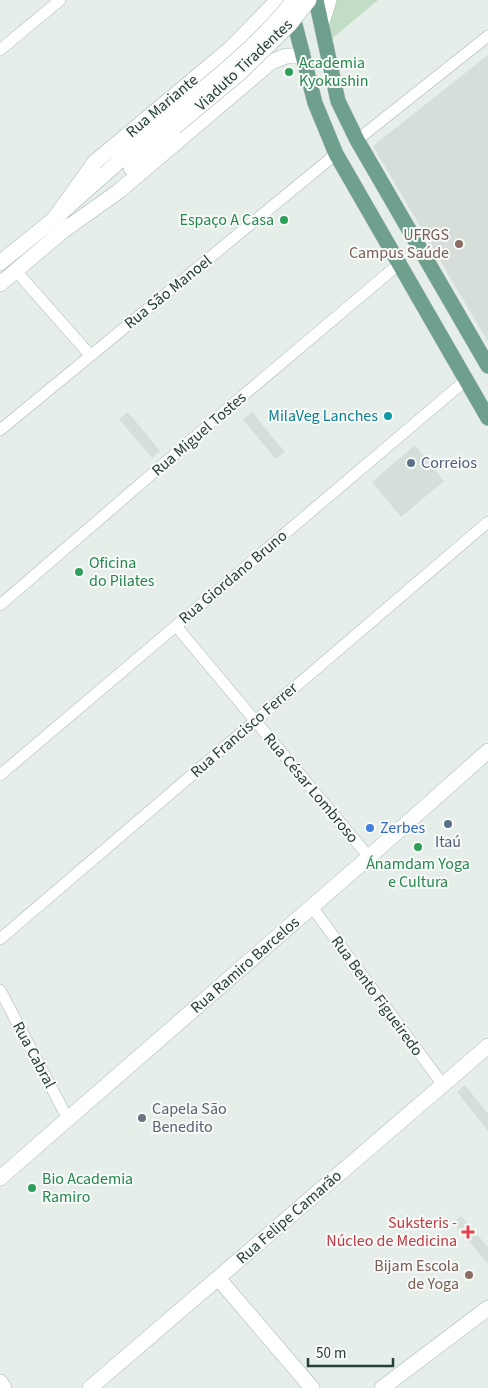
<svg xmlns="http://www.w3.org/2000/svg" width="488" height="1388" viewBox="0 0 488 1388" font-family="'Source Sans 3',sans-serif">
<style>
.built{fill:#d5ded9}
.green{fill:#c2ddc6}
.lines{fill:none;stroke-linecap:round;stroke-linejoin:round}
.street-casing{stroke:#a9b6b0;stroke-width:12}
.secondary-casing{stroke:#a6b9b0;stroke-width:16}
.primary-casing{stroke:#c3c9c7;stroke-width:16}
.street{stroke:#fff;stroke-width:11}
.secondary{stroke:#fff;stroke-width:15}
.primary{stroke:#6f9f8d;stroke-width:15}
.secondary-bridge-casing{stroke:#a6b9b0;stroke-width:16;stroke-linecap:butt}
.secondary-bridge{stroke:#fff;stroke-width:15}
.leisure-dot{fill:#2e9e5b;stroke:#f7faf8;stroke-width:2}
.education-dot{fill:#8d6e63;stroke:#f7faf8;stroke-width:2}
.culture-dot{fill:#0f9aa8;stroke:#f7faf8;stroke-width:2}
.service-dot{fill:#5c6f8a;stroke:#f7faf8;stroke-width:2}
.shop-dot{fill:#3f7fe0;stroke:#f7faf8;stroke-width:2}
.worship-dot{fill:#6b7280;stroke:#f7faf8;stroke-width:2}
.health-dot{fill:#e0444e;stroke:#f7faf8;stroke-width:2}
.labels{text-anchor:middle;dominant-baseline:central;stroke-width:4;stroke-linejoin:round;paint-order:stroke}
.leisure-label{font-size:16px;fill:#27864d;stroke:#f7faf8;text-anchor:start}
.street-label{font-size:16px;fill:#273f36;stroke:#f7faf8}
.education-label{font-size:16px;fill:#785e54;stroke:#f7faf8;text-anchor:end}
.culture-label{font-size:16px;fill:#0d838f;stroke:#f7faf8;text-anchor:end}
.service-label{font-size:16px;fill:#4e5e75;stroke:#f7faf8;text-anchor:start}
.shop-label{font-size:16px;fill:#366cbe;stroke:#f7faf8;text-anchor:start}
.worship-label{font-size:16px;fill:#5b616d;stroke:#f7faf8;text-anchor:start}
.health-label{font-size:16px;fill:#be3a42;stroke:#f7faf8;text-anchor:end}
</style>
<rect width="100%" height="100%" fill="#e6eeea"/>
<path class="built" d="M488 55V342L373 146Z
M128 412 160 451 152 458 119 419Z
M252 412 285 452 276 459 243 420Z
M415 445 444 481 401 517 372 482Z
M465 1085 488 1114V1131L457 1092Z
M461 1216 488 1247V1264L453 1223Z"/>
<path class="green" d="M335 0H378L329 41 326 17Z"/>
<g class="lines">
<g class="street-casing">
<path id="street" d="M0 50 60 0
M357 140 488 36
M16 271 90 355
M0 430 336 154
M0 605 233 404 399 264
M176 626 369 857
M0 775 466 380
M312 907 443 1085
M0 939 488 522
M0 990 68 1119"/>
</g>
<g class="secondary-casing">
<path id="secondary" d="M321 26 329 0
M131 168 175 127
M54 219 95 162 230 49 278 0
M63 231 119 191 271 62 286 56H303
M0 263 54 219 168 118
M0 284 70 225
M0 1178 369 857 488 751
M218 1278 312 1388
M0 1382 4 1388
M90 1388 488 1046
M382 1388 488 1308"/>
</g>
<g class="primary-casing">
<path id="primary" d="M316 0 338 101 357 140 488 366
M291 9 315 103 336 154 488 418"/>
</g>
<use href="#street" class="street"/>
<use href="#secondary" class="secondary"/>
<use href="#primary" class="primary"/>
<g class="secondary-bridge-casing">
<path id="secondary-bridge" d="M168 118C212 81 259 45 294 0
M175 127 241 72 289 25 309 0"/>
</g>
<use href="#secondary-bridge" class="secondary-bridge"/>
</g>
<g class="leisure-dot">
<circle cx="289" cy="72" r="5"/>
<circle cx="284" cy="220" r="5"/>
<circle cx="79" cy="572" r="5"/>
<circle cx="418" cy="847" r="5"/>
<circle cx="32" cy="1188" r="5"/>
</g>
<g class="education-dot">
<circle cx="459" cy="244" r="5"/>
<circle cx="469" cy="1275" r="5"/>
</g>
<circle class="culture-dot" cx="388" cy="416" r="5"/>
<g class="service-dot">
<circle cx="411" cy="463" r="5"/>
<circle cx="448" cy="824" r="5"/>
</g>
<circle class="shop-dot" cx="370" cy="828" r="5"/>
<circle class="worship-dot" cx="142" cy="1118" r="5"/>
<path class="health-dot" d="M465.5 1224.5h5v5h5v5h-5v5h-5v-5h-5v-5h5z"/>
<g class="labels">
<g class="leisure-label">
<text x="299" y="63">Academia<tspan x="299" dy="18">Kyokushin</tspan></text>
<text x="274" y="220" text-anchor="end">Espaço A Casa</text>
<text x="89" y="563">Oficina<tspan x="89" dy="18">do Pilates</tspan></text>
<text x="418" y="864" text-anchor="middle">Ánamdam Yoga<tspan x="418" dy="18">e Cultura</tspan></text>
<text x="42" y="1179">Bio Academia<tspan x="42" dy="18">Ramiro</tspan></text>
</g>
<g class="street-label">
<text transform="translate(244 65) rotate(-43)">Viaduto Tiradentes</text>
<text transform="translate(162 106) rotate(-40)">Rua Mariante</text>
<text transform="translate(168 292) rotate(-39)">Rua São Manoel</text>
<text transform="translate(199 434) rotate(-41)">Rua Miguel Tostes</text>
<text transform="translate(233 577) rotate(-40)">Rua Giordano Bruno</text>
<text transform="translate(244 730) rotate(-41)">Rua Francisco Ferrer</text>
<text transform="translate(311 788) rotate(50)">Rua César Lombroso</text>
<text transform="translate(245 965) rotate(-41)">Rua Ramiro Barcelos</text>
<text transform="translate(377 996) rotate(54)">Rua Bento Figueiredo</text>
<text transform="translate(34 1055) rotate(62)">Rua Cabral</text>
<text transform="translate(289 1217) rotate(-41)">Rua Felipe Camarão</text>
</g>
<g class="education-label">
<text x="449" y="235">UFRGS<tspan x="449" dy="18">Campus Saúde</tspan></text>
<text x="459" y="1266">Bijam Escola<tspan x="459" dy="18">de Yoga</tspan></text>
</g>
<g class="culture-label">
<text x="378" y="416">MilaVeg Lanches</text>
</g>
<g class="service-label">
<text x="421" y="463">Correios</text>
<text x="448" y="842" text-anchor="middle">Itaú</text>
</g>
<g class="shop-label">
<text x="380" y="828">Zerbes</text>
</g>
<g class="worship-label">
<text x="152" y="1109">Capela São<tspan x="152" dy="18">Benedito</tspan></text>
</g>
<g class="health-label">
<text x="457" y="1223">Suksteris -<tspan x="457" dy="18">Núcleo de Medicina</tspan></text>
</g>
</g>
<path d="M308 1358v8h85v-8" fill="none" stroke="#273f36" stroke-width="2.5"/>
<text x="316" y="1358" font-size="15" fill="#273f36" stroke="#f7faf8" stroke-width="4" paint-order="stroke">50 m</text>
</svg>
